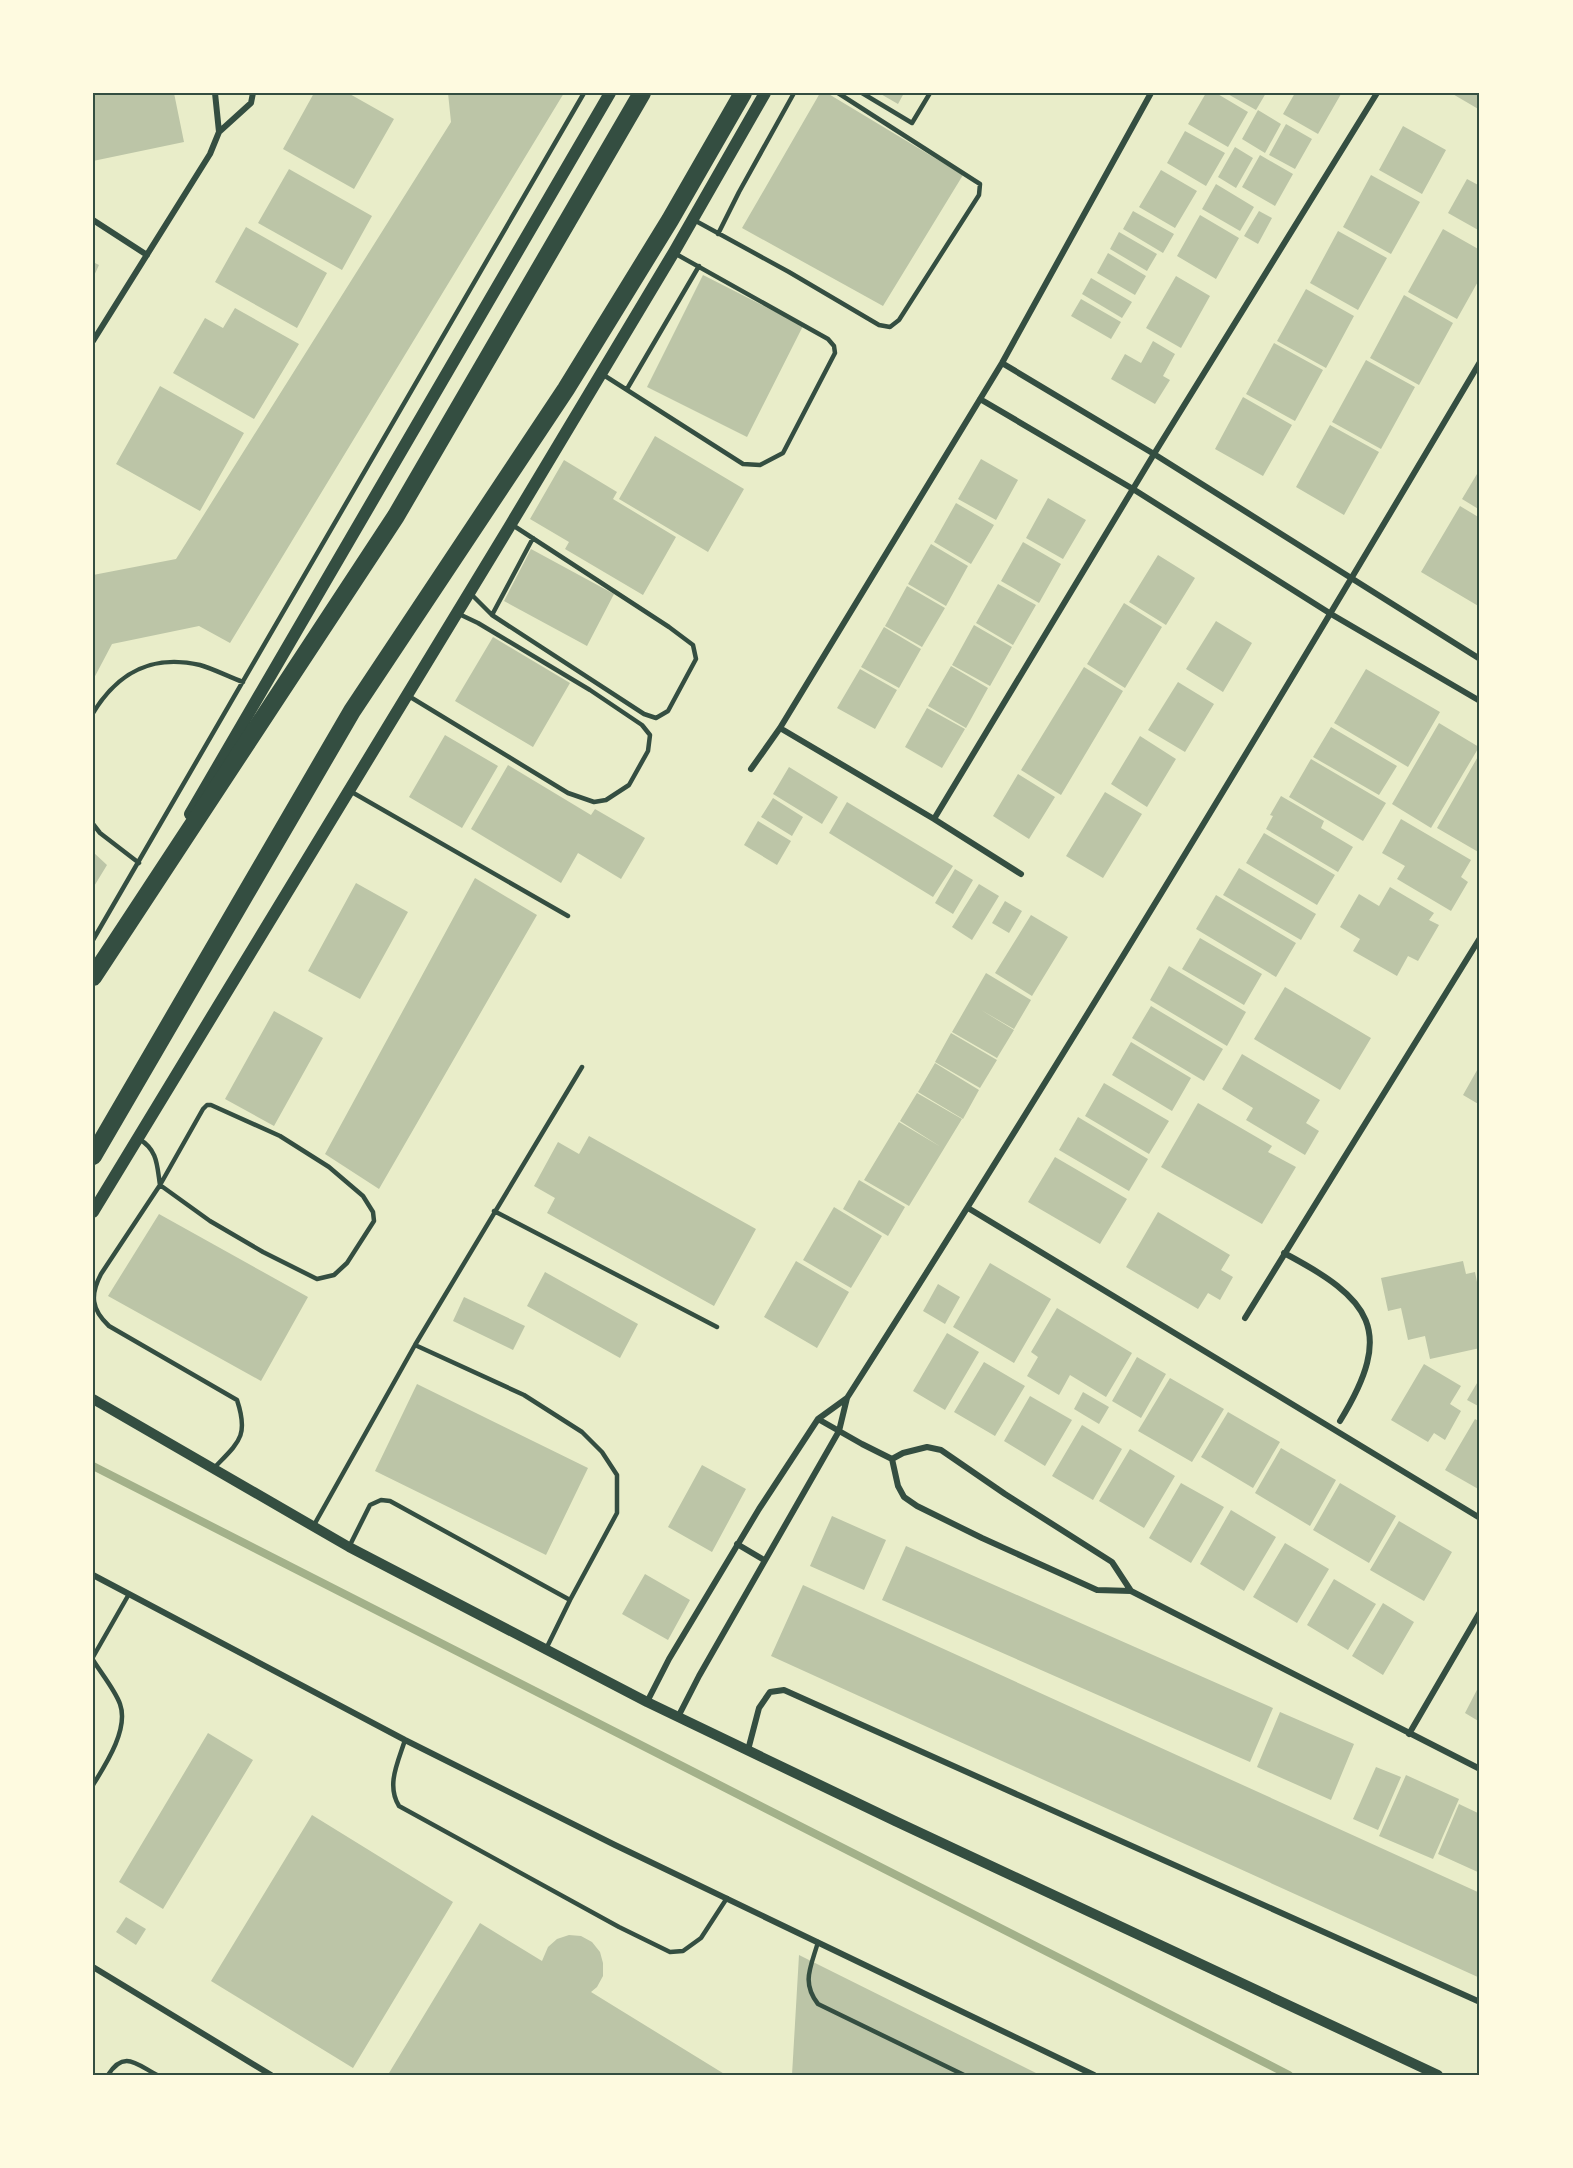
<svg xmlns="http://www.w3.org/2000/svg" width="1573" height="2168" viewBox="0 0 1573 2168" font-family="Raleway,sans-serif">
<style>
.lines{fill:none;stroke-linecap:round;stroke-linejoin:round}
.stream{stroke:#a3b18a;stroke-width:8}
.building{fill:#bcc5a7}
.service{stroke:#344e41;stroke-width:4.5}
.minor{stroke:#344e41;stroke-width:6}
.tertiary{stroke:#344e41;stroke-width:10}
.secondary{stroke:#344e41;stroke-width:12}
.motorway{stroke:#344e41;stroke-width:18}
.neatline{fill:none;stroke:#344e41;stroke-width:2}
</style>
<rect width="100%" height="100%" fill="#e9edc9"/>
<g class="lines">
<path class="stream" d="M93 1466 1289 2075"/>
</g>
<path class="building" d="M93 93H174L184 142 93 161Z
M314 93H348L394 119 354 189 283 149Z
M448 93H564L230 643 199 626 112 644 93 680V575L176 559 451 122Z
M820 93H827L963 175 883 306 742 228Z
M879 93H904L898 104Z
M1206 93H1216L1248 112 1228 147 1188 124Z
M1226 93H1266L1256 110Z
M1295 93 1341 94 1318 134 1283 114Z
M1451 93H1480V110Z
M1258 110 1281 124 1265 153 1242 139Z
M1286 124 1312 139 1295 169 1269 155Z
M1403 126 1446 150 1422 194 1379 170Z
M1185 131 1225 153 1206 186 1167 163Z
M1235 147 1253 158 1236 188 1218 177Z
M1260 155 1293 174 1275 206 1242 187Z
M289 169 372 216 342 270 258 223Z
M1161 170 1197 191 1175 228 1139 207Z
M1371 175 1420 202 1391 254 1343 227Z
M1467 179 1480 186V231L1448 213Z
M1216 184 1254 207 1240 231 1202 209Z
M1133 211 1174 234 1163 253 1123 229Z
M1259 211 1272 218 1258 244 1244 236Z
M1200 215 1239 238 1216 279 1177 256Z
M246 227 327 273 297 328 215 282Z
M1443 229 1480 250V278L1457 319 1408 292Z
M1338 231 1387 258 1358 310 1310 283Z
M1119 232 1157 254 1147 271 1110 249Z
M1108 253 1146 276 1135 295 1097 273Z
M93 262 99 265 93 278Z
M703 275 803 326 747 437 647 387Z
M1176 276 1210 296 1181 348 1146 328Z
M1091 278 1132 302 1122 318 1082 294Z
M1306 289 1354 316 1326 368 1277 341Z
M1404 295 1453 323 1419 385 1370 358Z
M1081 299 1121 322 1111 339 1071 316Z
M235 308 299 344 254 419 173 373 205 318 223 328Z
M1153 341 1175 354 1163 376 1170 380 1155 404 1111 379 1125 354 1141 363Z
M1274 343 1323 370 1295 421 1246 394Z
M1366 360 1415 387 1381 449 1332 422Z
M160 386 244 433 200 511 116 464Z
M1243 397 1292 425 1263 476 1215 449Z
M1330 425 1379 452 1344 515 1296 487Z
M655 436 744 489 708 552 619 499Z
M981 459 1018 480 996 520 958 499Z
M564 460 617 492 613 499 676 537 643 595 565 549 569 542 530 519Z
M1480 469V510L1462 499Z
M1048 498 1086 520 1063 559 1026 538Z
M956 503 994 525 971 564 934 542Z
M1460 506 1480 518V607L1421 572Z
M1023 542 1061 564 1039 603 1001 581Z
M931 544 968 566 946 606 908 584Z
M531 549 614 594 587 646 504 601Z
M1158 555 1195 578 1166 625 1129 602Z
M998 584 1036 605 1013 645 976 623Z
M907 586 945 608 922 647 885 626Z
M1124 603 1162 627 1125 688 1087 664Z
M1216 621 1252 643 1223 692 1186 669Z
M974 625 1012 647 990 686 952 665Z
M884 627 921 649 899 688 861 667Z
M493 637 570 683 533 747 455 701Z
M951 666 988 688 966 728 928 706Z
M1084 667 1123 691 1061 795 1021 770Z
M860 669 897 690 875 729 837 708Z
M1366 669 1440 712 1408 767 1334 723Z
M1178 682 1214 704 1185 752 1148 730Z
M927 708 965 729 942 768 905 747Z
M1439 723 1479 747 1431 828 1392 804Z
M1331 727 1397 766 1379 795 1313 757Z
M445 735 498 766 462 828 409 797Z
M1140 736 1176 759 1147 807 1111 784Z
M1480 753V853L1437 828Z
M1311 759 1386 803 1363 841 1289 797Z
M508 765 591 815 595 809 645 838 621 879 578 853 561 883 471 829Z
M789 767 838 797 822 824 773 794Z
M1018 774 1055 797 1029 839 993 816Z
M1105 792 1142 814 1103 878 1066 856Z
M1281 796 1324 821 1321 828 1353 847 1338 872 1266 829 1273 816 1270 815Z
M773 798 803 817 792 836 761 817Z
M847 802 953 866 933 897 829 833Z
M1401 819 1471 860 1461 877 1468 882 1451 911 1397 879 1405 866 1382 853Z
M758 821 791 841 777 865 744 845Z
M1264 833 1335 875 1317 905 1246 863Z
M93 852 107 865 93 888Z
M1239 868 1316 914 1301 940 1223 895Z
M955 869 973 880 953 914 935 903Z
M475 878 537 915 379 1189 325 1154Z
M356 883 408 912 360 999 308 971Z
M979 884 999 896 972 940 952 927Z
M1390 887 1434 913 1429 920 1439 925 1418 961 1408 956 1397 976 1353 951 1360 939 1340 927 1359 894 1379 906Z
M1216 895 1296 943 1276 977 1196 929Z
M1005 901 1022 911 1009 933 992 923Z
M1031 915 1068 937 1032 996 995 973Z
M1200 938 1262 974 1244 1005 1182 969Z
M1169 966 1246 1012 1227 1046 1150 1000Z
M986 973 1031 1000 1014 1029 981 1010 1014 1030 997 1058 952 1032Z
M1285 987 1371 1038 1340 1090 1254 1039Z
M1151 1006 1223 1049 1204 1081 1132 1038Z
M274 1011 323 1038 274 1126 225 1099Z
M951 1033 997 1060 980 1088 935 1062Z
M1131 1042 1191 1078 1172 1111 1112 1075Z
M1242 1054 1320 1100 1306 1123 1319 1131 1305 1155 1246 1120 1253 1108 1222 1089Z
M935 1063 979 1090 963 1119 918 1092Z
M1480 1065V1105L1463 1095Z
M1104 1083 1169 1121 1149 1154 1085 1116Z
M917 1093 962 1119 909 1206 864 1180 899 1122 941 1147 900 1121Z
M1198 1103 1272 1146 1268 1152 1296 1167 1262 1224 1161 1167Z
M1078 1117 1148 1159 1129 1191 1059 1150Z
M589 1136 756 1229 714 1306 547 1213 555 1198 534 1186 558 1142 579 1154Z
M1055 1157 1127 1199 1100 1244 1028 1202Z
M859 1180 905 1207 888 1236 843 1209Z
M834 1207 882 1236 851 1288 803 1260Z
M1158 1212 1230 1255 1221 1270 1233 1277 1220 1300 1208 1293 1198 1309 1126 1267Z
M159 1214 308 1297 261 1381 108 1296Z
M796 1261 849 1292 817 1348 764 1317Z
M1463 1261 1466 1274 1475 1272 1480 1297V1348L1430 1359 1425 1336 1408 1340 1401 1308 1388 1311 1381 1278Z
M990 1263 1051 1299 1014 1363 953 1327Z
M545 1272 638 1324 620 1358 527 1306Z
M938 1284 960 1297 945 1324 923 1311Z
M464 1297 525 1326 513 1350 453 1321Z
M1057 1308 1132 1353 1106 1397 1070 1375 1059 1395 1027 1376 1038 1357 1031 1352Z
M947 1333 979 1352 945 1410 913 1391Z
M1137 1357 1166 1374 1141 1418 1112 1401Z
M984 1362 1025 1386 995 1436 954 1412Z
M1424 1364 1461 1386 1450 1404 1461 1411 1445 1440 1434 1433 1428 1442 1391 1420Z
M1170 1378 1224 1409 1192 1462 1138 1431Z
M1480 1378V1407L1467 1400Z
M417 1384 588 1468 546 1555 375 1471Z
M1083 1392 1109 1407 1099 1424 1074 1409Z
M1030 1396 1072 1420 1045 1466 1004 1441Z
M1228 1412 1280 1442 1253 1488 1201 1457Z
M1475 1419 1480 1422V1490L1445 1470Z
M1082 1425 1122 1449 1093 1500 1052 1476Z
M1281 1448 1336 1480 1310 1526 1255 1493Z
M1130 1449 1175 1476 1144 1528 1099 1501Z
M702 1465 746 1489 712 1552 668 1527Z
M1181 1483 1224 1507 1191 1563 1149 1538Z
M1340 1483 1396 1516 1369 1563 1313 1530Z
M1231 1510 1276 1537 1244 1591 1200 1564Z
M832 1516 886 1540 864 1590 810 1566Z
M1399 1521 1452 1552 1424 1601 1370 1570Z
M1285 1543 1329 1569 1297 1623 1253 1597Z
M906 1546 1273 1708 1250 1762 882 1600Z
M645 1574 690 1600 668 1640 622 1614Z
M1334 1579 1376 1604 1348 1650 1307 1625Z
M803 1585 1480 1893V1978L771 1656Z
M1383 1603 1414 1622 1383 1675 1352 1656Z
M1480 1684V1722L1465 1713Z
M1280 1712 1354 1744 1331 1800 1257 1767Z
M208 1733 253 1760 163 1909 119 1882Z
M1376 1767 1401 1777 1378 1830 1353 1819Z
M1406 1775 1459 1799 1433 1859 1379 1836Z
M1459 1804 1480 1814V1873L1438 1854Z
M312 1815 453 1902 353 2068 211 1981Z
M126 1917 146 1929 136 1945 116 1932Z
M480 1923 542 1961 548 1947 557 1939 569 1935 581 1936 592 1942 600 1952 603 1963V1976L597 1987 591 1992 726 2075H393L389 2073Z
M799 1955 1040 2075H792Z"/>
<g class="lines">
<path class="service" d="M862 93 912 123 930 93
M694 220 789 272 879 325 890 327 899 320 979 195 980 184 838 93
M718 234 739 192 794 93
M602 374 743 464 760 465 783 453 835 353 834 346 828 339 676 254
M627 389 699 266
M471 594 492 615 644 714 656 718 668 711 696 659 693 645 669 627 511 524
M492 615 533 538
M407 695 568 793 594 802 606 800 629 785 648 751 650 735 642 725 590 690 478 623 459 614
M93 713C118 672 152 654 200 665 214 669 229 677 243 682
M350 791 568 916
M93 824 100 833 139 863
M93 940 584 93
M139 1139C158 1150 157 1166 160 1185L210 1221 263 1252 317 1279 334 1275 347 1263 374 1221 373 1212 363 1196 329 1167 280 1136 211 1105H207L203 1109 160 1185 101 1274C90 1295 91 1309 109 1326L237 1400C249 1436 239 1442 215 1467
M494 1211 717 1327
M415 1345 524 1395 582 1432 602 1452 617 1475V1513L570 1600
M314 1525 415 1345 582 1067
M349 1547 370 1505 381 1500 390 1501 570 1600 546 1649
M93 1657 129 1594
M93 1660C101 1673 115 1690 120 1704 129 1729 106 1764 93 1785
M405 1740C398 1762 386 1785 399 1806L619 1927 670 1952 683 1951 701 1938 727 1898
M818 1942C811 1967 801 1982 818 2004L964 2075
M108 2075C124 2050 136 2064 157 2075"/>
<path class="minor" d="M219 132 251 103 253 93
M93 220 147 255
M93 341 210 154 219 132 215 93
M1002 363 1154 454 1480 659
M980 399 1133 489 1331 614 1480 701
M780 728 934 819 1021 874
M751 769 780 728 1002 363 1151 93
M934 819 1154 454 1377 93
M968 1208 1480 1518
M1284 1253C1371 1299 1396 1330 1340 1421
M1245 1318 1480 938
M818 1419 862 1444 892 1459
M892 1459 898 1486 904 1497 917 1506 982 1538 1097 1590 1131 1591 1480 1769
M892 1459 903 1453 927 1447 941 1450 1005 1494 1112 1562 1131 1591
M737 1544 764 1560
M93 1575 405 1740 615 1845 1094 2075
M647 1702 669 1659 759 1509 818 1419 847 1398
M678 1717 699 1676 839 1431 847 1398C1065 1057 1274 710 1480 362
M1409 1734 1480 1612
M748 1750 759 1708 770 1692 784 1690 1480 2002
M93 1967 271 2075"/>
<path class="tertiary" d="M93 1399 349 1547 647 1702 895 1821 1438 2075"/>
<path class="secondary" d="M190 814 610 93
M93 1212 511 524 674 252 765 93"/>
<path class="motorway" d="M93 977 396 516 642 93
M93 1156 352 711 566 389 670 220 743 93"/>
</g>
<rect width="1573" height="2168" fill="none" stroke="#fefae0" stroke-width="189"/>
<rect x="94" y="94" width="1384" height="1980" class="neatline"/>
</svg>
